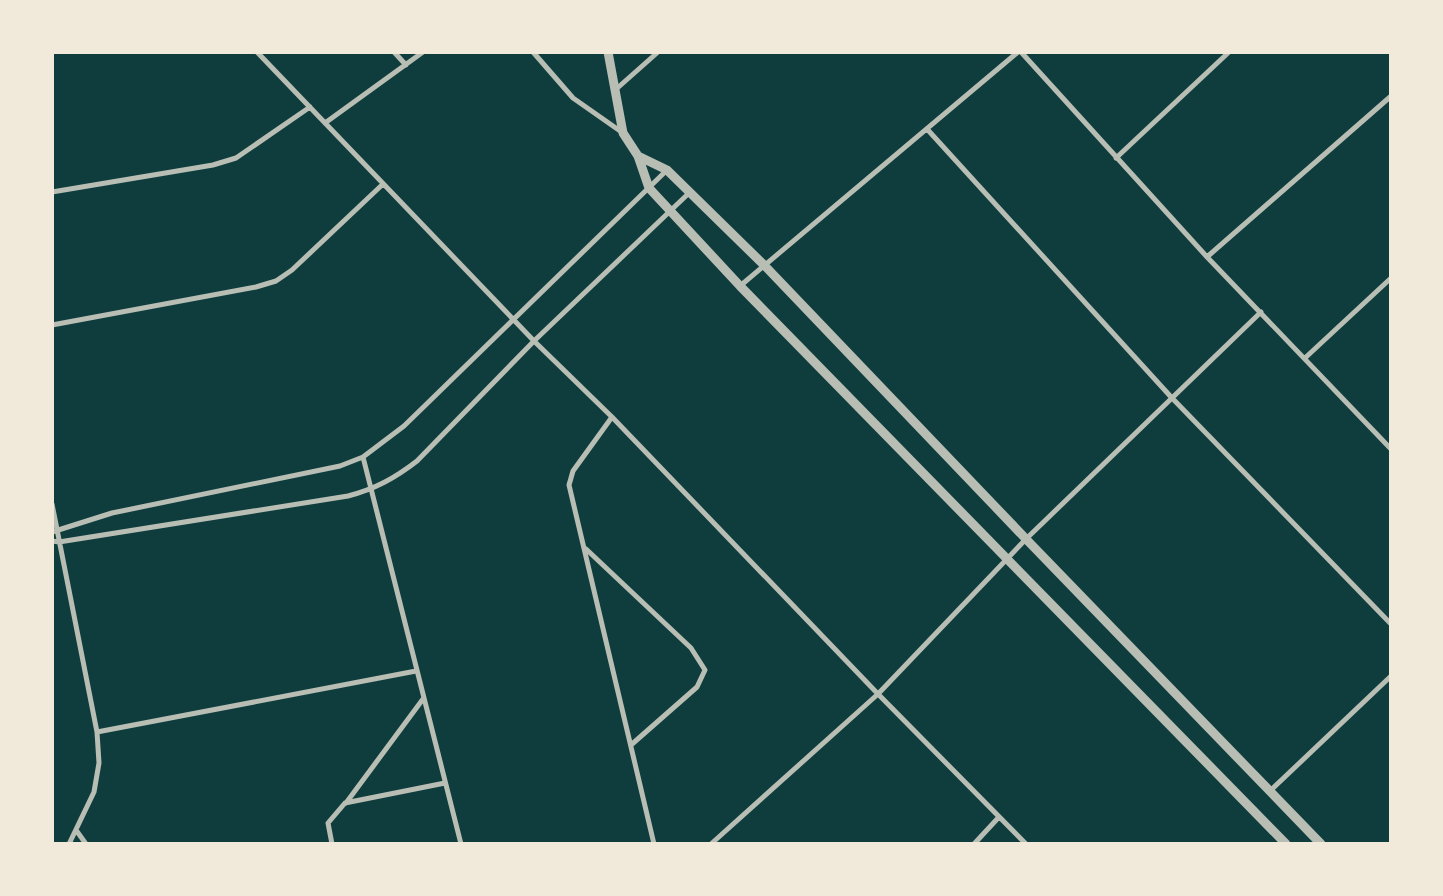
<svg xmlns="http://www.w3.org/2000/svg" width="1443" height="896" viewBox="0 0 1443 896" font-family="Manrope,sans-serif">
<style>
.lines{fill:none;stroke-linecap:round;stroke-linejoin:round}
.minor{stroke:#b8beb3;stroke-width:5}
.tertiary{stroke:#b8beb3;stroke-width:9}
</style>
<rect width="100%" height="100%" fill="#0f3d3e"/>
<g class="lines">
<path class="minor" d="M257 52 534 341 612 417 573 471 569 485 654 844
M394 52 406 65
M533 52 573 98 623 133
M1021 52 1207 257 1390 448
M614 91 658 52
M325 123 423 52
M927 129 1172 398 1390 623
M1116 158 1229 52
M52 192 213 165 236 158 310 107
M1207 257 1390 97
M740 286 1018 52
M52 325 256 287 276 281 292 270 383 184
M1305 358 1390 279
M612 417 878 694 1026 844
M363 457 461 844
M52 504 97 732 99 763 94 792 69 844
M52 532 112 513 340 466 363 457 404 426 667 170
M52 541 59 542 348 496C375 489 395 478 417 461L534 341 689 193
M586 549 691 648 705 670 697 687 631 745
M97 732 416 671
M1270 791 1390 677
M346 803 423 699
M76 830 86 844
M332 844 328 823 345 803 445 783
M711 844 878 694 1026 539 1261 312
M974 844 999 817"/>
<path class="tertiary" d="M608 52 623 133 638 156 649 188 740 286 1286 844
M638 156 667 170 765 266 1026 539 1321 844"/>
</g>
<rect width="1443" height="896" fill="none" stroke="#f1e9da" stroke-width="108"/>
</svg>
